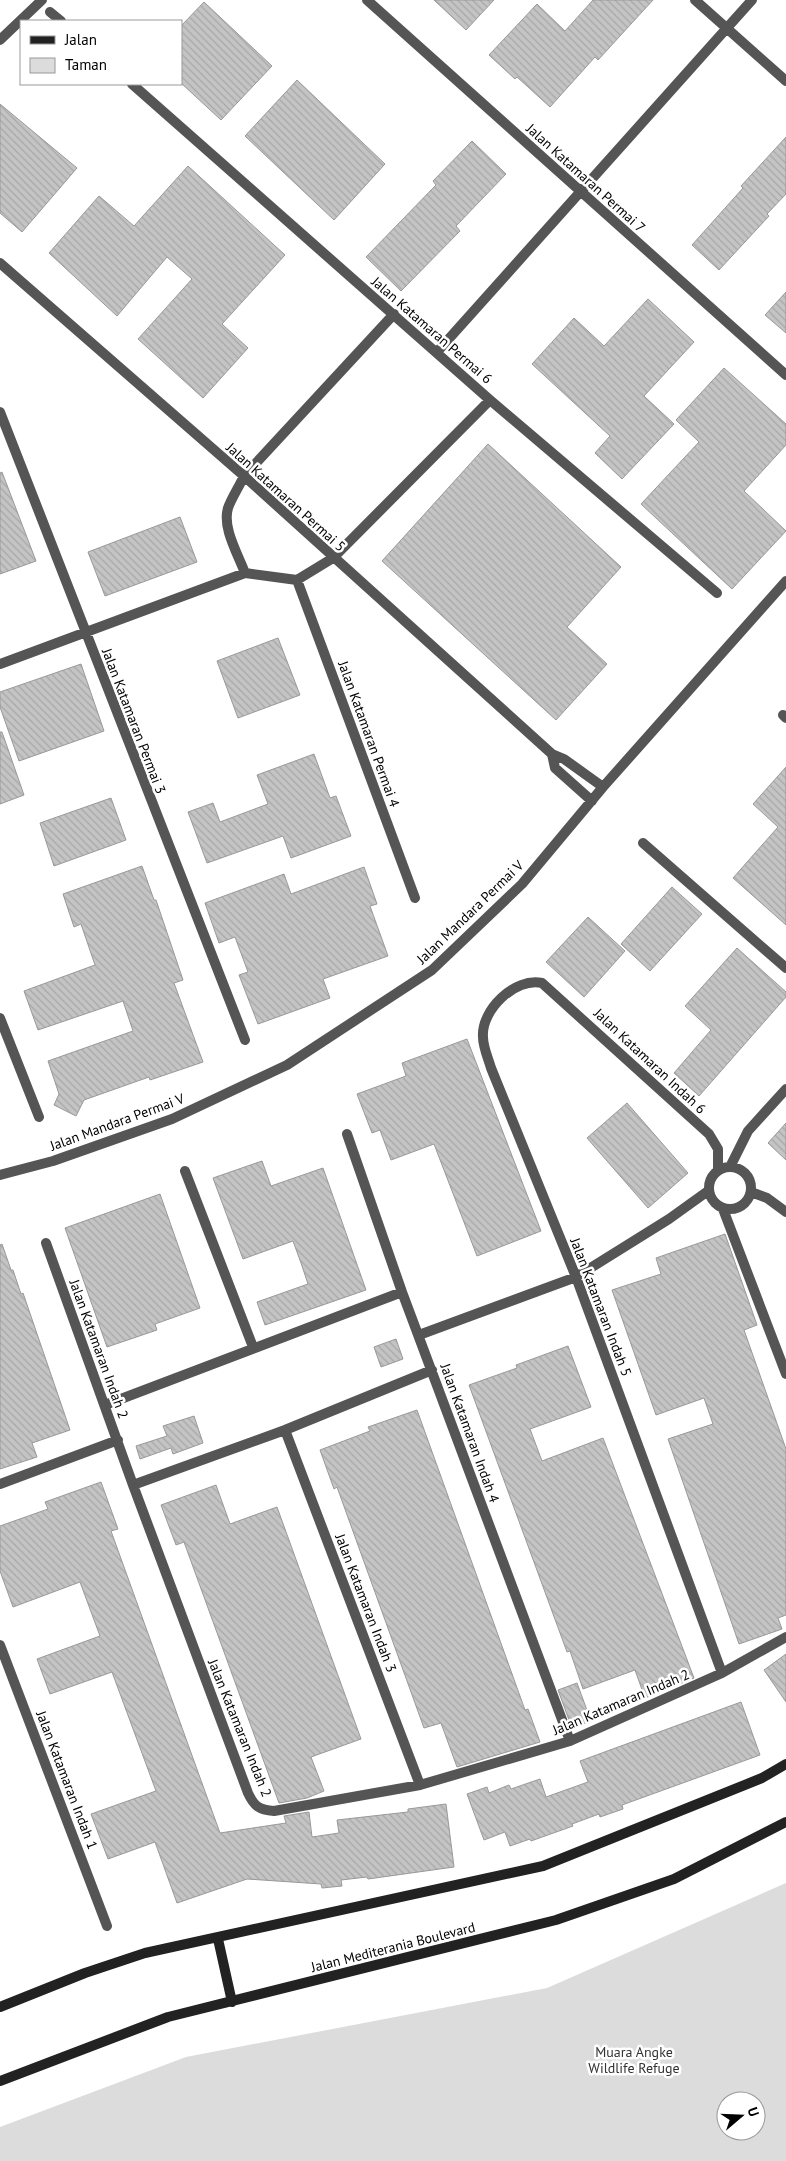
<svg xmlns="http://www.w3.org/2000/svg" width="786" height="2161" viewBox="0 0 786 2161" font-family="'PT Sans',sans-serif">
<style>
.green{fill:#dcdcdc;fill-rule:evenodd}
.building{fill:url(#building-back-hatch);stroke:#999}
.lines{fill:none;stroke-linecap:round;stroke-linejoin:round}
.street{stroke:#555;stroke-width:10}
.secondary{stroke:#222;stroke-width:10}
.labels{text-anchor:middle;dominant-baseline:central;stroke-width:5;stroke-linejoin:round;paint-order:stroke}
.street-label{font-size:14px;fill:#000;stroke:#fff}
.park-label{font-size:14px;fill:#333;stroke:#fff}
</style>
<defs>
<pattern id="building-back-hatch" width="6" height="6" patternUnits="userSpaceOnUse" patternTransform="scale(1.25)"><rect width="6" height="6" fill="#c4c4c4"/><path d="M-1 5l2 2M0 0l6 6M5-1l2 2" fill="none" stroke="#a7a7a7"/></pattern>
</defs>
<rect width="100%" height="100%" fill="#fff"/>
<path class="green" d="M786 1883V2161H0V2127L186 2057 547 1988ZM726 2101H756V2131H726Z"/>
<path class="building" d="M434 0H494L466 30Z
M593 0H653L598 60 595 57 550 107 517 77 515 79 489 55 537 4 565 31Z
M204 2 272 66 221 120 181 83V26Z
M297 80 385 164 334 220 245 136Z
M0 104 77 168 22 232 0 213Z
M786 137V194L767 214 769 216 719 270 692 245 743 188 741 186Z
M472 141 506 174 456 226 460 231 401 291 366 257 436 185 433 181Z
M188 166 285 255 222 324 248 348 203 398 138 339 192 279 167 257 117 316 49 253 99 196 134 226Z
M786 292V333L765 315Z
M648 299 694 342 644 396 674 424 622 479 595 453 610 436 532 364 574 318 604 346Z
M724 368 786 424V445L744 491 786 531 732 589 641 504 699 442 676 420Z
M488 444 621 567 567 627 607 664 556 720 382 561Z
M2 472 36 561 0 574V473Z
M180 517 197 562 105 596 88 552Z
M278 638 300 695 238 718 217 661Z
M81 664 104 731 19 761 0 707V692Z
M0 732H2L24 795 0 804Z
M314 754 330 798 336 796 351 836 291 858 283 836 207 863 188 812 213 803 220 822 268 804 257 775Z
M786 767V925L733 878 778 827 753 804Z
M111 798 126 840 54 866 40 823Z
M142 866 154 900H156L183 980 174 983 203 1062 150 1080 149 1077 84 1100 76 1116 54 1105 59 1094 48 1061 133 1031 123 1001 38 1030 24 991 95 965 81 924 74 927 63 894Z
M364 867 377 904 370 906 388 956 323 979 330 998 258 1024 239 975 248 972 235 937 219 943 205 903 284 874 291 894Z
M672 887 702 914 650 971 621 944Z
M588 917 625 951 584 997 546 962Z
M737 948 786 992V997L699 1096 674 1073 711 1030 685 1006Z
M467 1039 541 1231 477 1256 434 1144 391 1160 380 1130 372 1133 357 1094 406 1076 402 1063Z
M627 1103 688 1173 648 1208 587 1138Z
M786 1123V1160L768 1143Z
M262 1161 271 1186 323 1168 366 1290 265 1325 257 1302 308 1284 301 1263 293 1241 243 1259 213 1178Z
M160 1194 200 1308 155 1324 157 1330 107 1347 65 1228Z
M725 1234 757 1325 744 1330 786 1449V1615L778 1618 782 1629 739 1644 668 1439 713 1424 704 1398 656 1415 612 1290 661 1274 656 1258Z
M2 1244 11 1270H13L21 1294 23 1293 70 1430 32 1443 37 1457 0 1469V1245Z
M396 1339 403 1359 381 1367 374 1347Z
M568 1346 591 1407 530 1429 542 1461 603 1438 694 1678 645 1698 635 1670 583 1689 570 1651 567 1652 469 1385 517 1368 516 1365Z
M417 1410 525 1710 528 1709 540 1742 457 1767 441 1723 424 1728 337 1487 334 1489 320 1450 370 1431 368 1427Z
M194 1416 203 1443 173 1454 171 1448 140 1459 136 1446 167 1436 163 1426Z
M101 1482 118 1529 111 1531 220 1833 286 1823 284 1816 309 1812 312 1837 339 1833 337 1820 408 1812V1809L446 1804 454 1867 368 1879 367 1877 341 1880 342 1886 322 1888 321 1884 247 1879 177 1903 155 1842 108 1859 91 1814 156 1791 112 1672 50 1694 37 1659 100 1636 80 1582 13 1607 0 1571V1526L48 1509 45 1502Z
M216 1485 230 1524 277 1507 361 1739 311 1757 324 1791 307 1798 279 1803 184 1542 176 1545 161 1505Z
M786 1654V1702L764 1670Z
M577 1683 591 1721 572 1728 558 1690Z
M741 1702 760 1755 622 1805 623 1809 600 1817 599 1814 572 1824 573 1826 531 1841 530 1839 510 1846 505 1832 484 1840 467 1794 487 1787 489 1793 509 1785 511 1789 540 1779 546 1797 588 1782 580 1761Z"/>
<g class="lines">
<path class="street" d="M367 0 786 375
M695 0 786 81
M50 12 61 21
M0 40 42 0
M132 84 490 400 717 593
M0 263 244 476 552 754 564 759 603 787
M394 314 244 476C239 487 232 497 228 508 222 528 238 554 245 573L297 580 333 558 490 400
M437 352 752 0
M0 412 245 1040
M297 580 415 898
M0 664 245 573
M783 715 786 718
M552 754 555 768 592 801
M643 843 786 968
M0 1018 39 1117
M347 1134 402 1292 570 1741
M730 1167 748 1131 786 1089
M709 1188a21 21 0 1 1 42 0a21 21 0 1 1-42 0Z
M718 1170V1149L709 1134 542 983C515 977 481 1010 483 1037 483 1047 488 1058 491 1068L576 1277 722 1673
M185 1171 253 1347
M0 1175 53 1161 172 1119 287 1065 432 970 522 884 603 787 786 581
M751 1192 767 1198 786 1212
M723 1209 786 1374
M46 1243 133 1485 248 1793C254 1806 259 1810 274 1811L420 1785 570 1741 722 1673 786 1637
M419 1335 576 1277 669 1219 708 1191
M105 1405 402 1292
M285 1430 420 1785
M0 1484 118 1440
M133 1485 285 1430 432 1370
M0 1645 107 1926"/>
<path class="secondary" d="M218 1939 232 2002
M0 2007 85 1973 145 1953 543 1866 762 1778 786 1764
M0 2081 168 2017 556 1920 674 1879 786 1822"/>
</g>
<g class="labels">
<g class="street-label">
<text transform="translate(586 178) rotate(42)">Jalan Katamaran Permai 7</text>
<text transform="translate(432 330) rotate(41)">Jalan Katamaran Permai 6</text>
<text transform="translate(286 497) rotate(42)">Jalan Katamaran Permai 5</text>
<text transform="translate(134 721) rotate(69)">Jalan Katamaran Permai 3</text>
<text transform="translate(369 734) rotate(70)">Jalan Katamaran Permai 4</text>
<text transform="translate(470 912) rotate(-44)">Jalan Mandara Permai V</text>
<text transform="translate(650 1061) rotate(43)">Jalan Katamaran Indah 6</text>
<text transform="translate(117 1122) rotate(-20)">Jalan Mandara Permai V</text>
<text transform="translate(601 1307) rotate(69)">Jalan Katamaran Indah 5</text>
<text transform="translate(99 1349) rotate(70)">Jalan Katamaran Indah 2</text>
<text transform="translate(470 1433) rotate(70)">Jalan Katamaran Indah 4</text>
<text transform="translate(366 1603) rotate(69)">Jalan Katamaran Indah 3</text>
<text transform="translate(621 1702) rotate(-23)">Jalan Katamaran Indah 2</text>
<text transform="translate(240 1728) rotate(68)">Jalan Katamaran Indah 2</text>
<text transform="translate(67 1780) rotate(69)">Jalan Katamaran Indah 1</text>
<text transform="translate(393 1947) rotate(-14)">Jalan Mediterania Boulevard</text>
</g>
<g class="park-label">
<text x="634" y="2052">Muara Angke<tspan x="634" dy="16">Wildlife Refuge</tspan></text>
</g>
</g>
<rect x="20" y="20" width="162" height="65" fill="#ffffff" stroke="#999999"/>
<rect x="30" y="36" width="25" height="8" fill="#222222" stroke="#999999"/>
<text x="65" y="45" font-size="15" fill="#000000">Jalan</text>
<rect x="30" y="58" width="25" height="15" fill="#dcdcdc" stroke="#999999"/>
<text x="65" y="70" font-size="15" fill="#000000">Taman</text>
<g transform="translate(741 2116) rotate(71)"><circle r="24" fill="#ffffff" stroke="#999999"/>
<path d="M0-4L9 19L0 12L-9 19Z" fill="#000000"/>
<text y="-8" font-size="14" font-weight="bold" text-anchor="middle" fill="#000000">U</text>
</g>
</svg>
